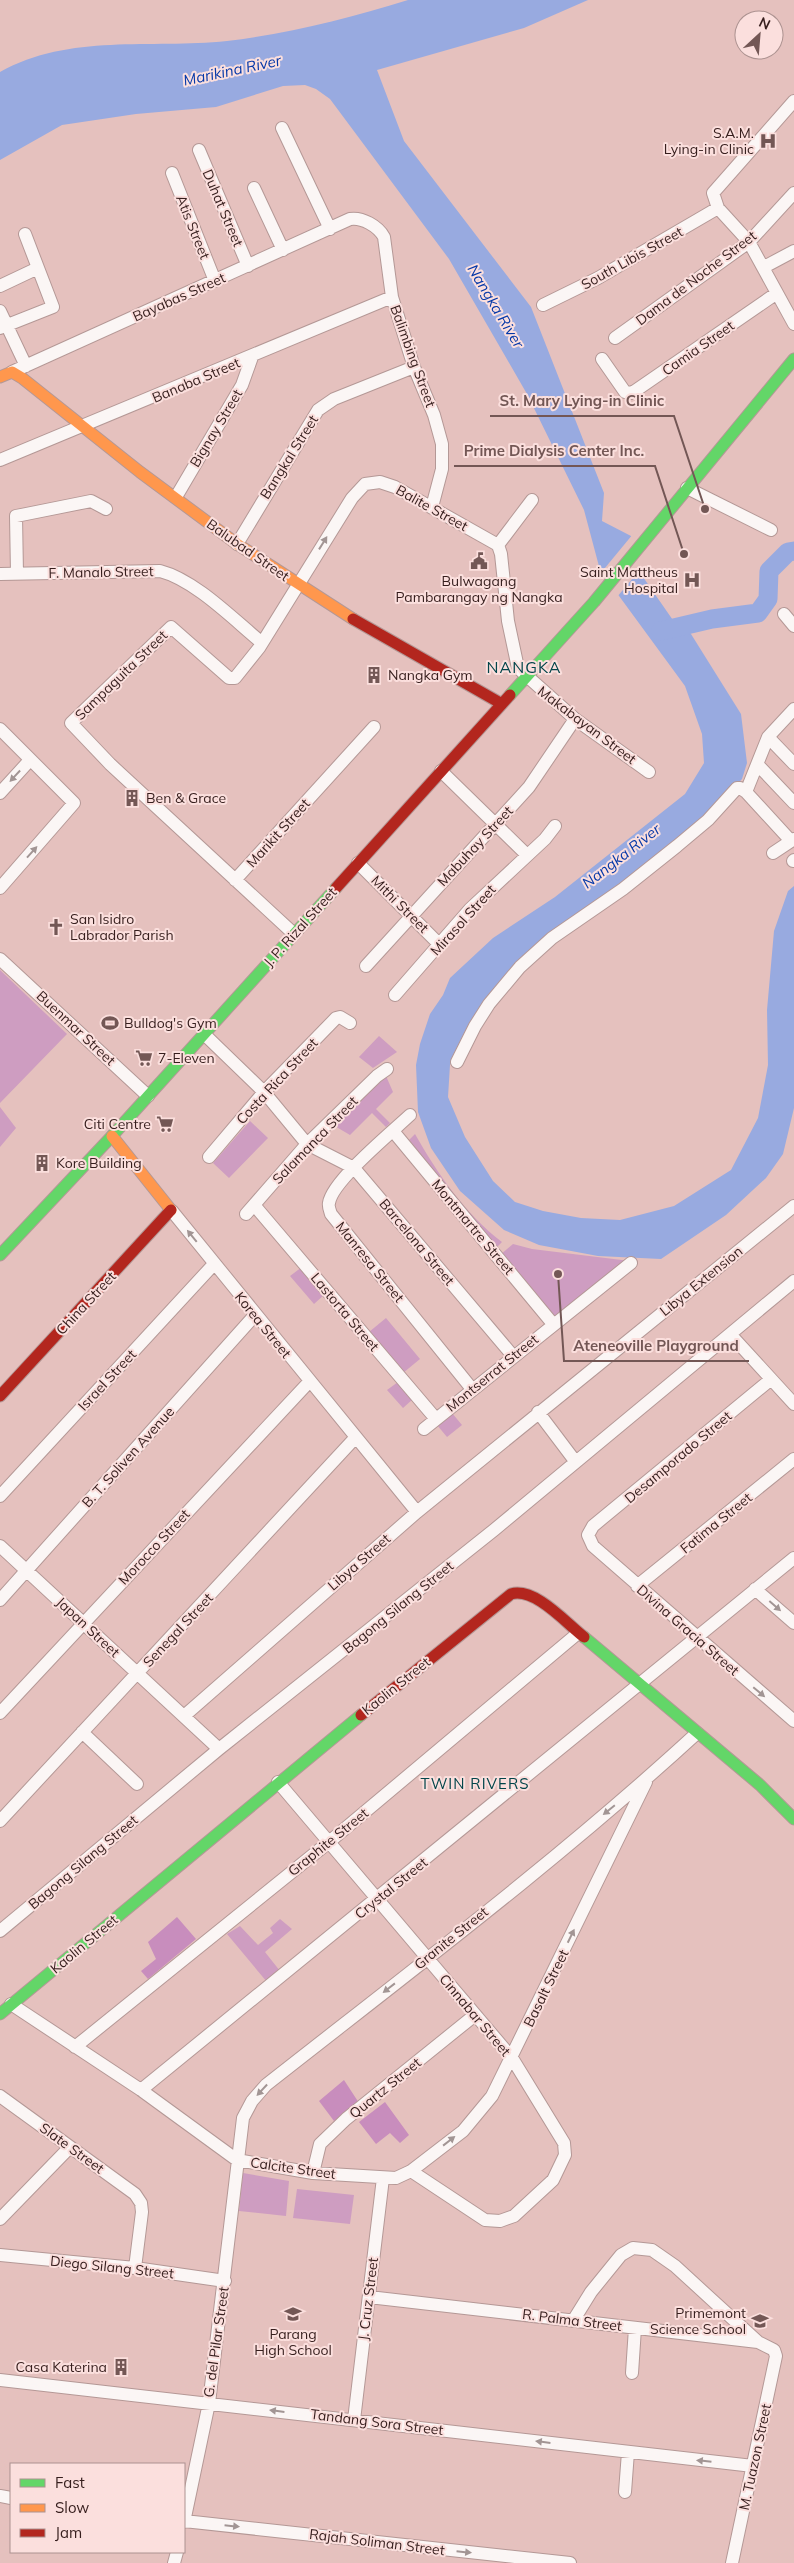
<svg xmlns="http://www.w3.org/2000/svg" width="794" height="2563" viewBox="0 0 794 2563" font-family="Mulish,sans-serif">
<style>
.green{fill:#ce9dc1}
.forest{fill:#c88dbd}
.water{fill:#98aae0}
.pier{fill:#e5c1be}
.lines{fill:none;stroke-linecap:round;stroke-linejoin:round}
.river{stroke:#98aae0;stroke-width:19}
.street-casing{stroke:#b49896;stroke-width:14}
.fast-casing{stroke:#b49896;stroke-width:13}
.slow-casing{stroke:#b49896;stroke-width:13}
.jam-casing{stroke:#b49896;stroke-width:13}
.street{stroke:#fbf6f5;stroke-width:12}
.fast{stroke:#63d668;stroke-width:11}
.slow{stroke:#ff974d;stroke-width:11}
.jam{stroke:#b3261e;stroke-width:11}
.oneway{fill:#a29594}
.labels{text-anchor:middle;dominant-baseline:central;stroke-width:4;stroke-linejoin:round;paint-order:stroke}
.poi-label{font-size:14px;fill:#361e1d;stroke:#fbdfdd;text-anchor:start}
.street-label{font-size:14px;fill:#361e1d;stroke:#fbdfdd}
.water-label{font-size:15px;font-style:italic;fill:#0538a8;stroke:#fbdfdd}
.neighbourhood-label{font-size:15px;letter-spacing:1px;fill:#02454a;stroke:#fbdfdd}
.quarter-label{font-size:16px;letter-spacing:1px;fill:#02454a;stroke:#fbdfdd}
.leader{fill:none;stroke:#735755;stroke-width:2}
.callout-dot{fill:#735755;stroke:#fbdfdd;stroke-width:2}
.callout-label{font-size:15px;text-anchor:middle;font-weight:bold;fill:#735755;stroke:#fbdfdd;stroke-width:4;stroke-linejoin:round;paint-order:stroke}
</style>
<rect width="100%" height="100%" fill="#e5c1be"/>
<path class="green" d="M0 970 67 1034 0 1103Z
M379 1036 397 1052 373 1068 359 1057Z
M386 1076 393 1092 376 1109 390 1123 386 1127 372 1113 350 1135 333 1125Z
M0 1107 16 1128 0 1147Z
M250 1121 268 1138 229 1178 213 1163Z
M415 1134C437 1173 466 1215 502 1242L496 1248 409 1140Z
M513 1244 532 1249 630 1261 553 1317 500 1255Z
M302 1267 325 1294 314 1304 290 1276Z
M386 1318 420 1359 403 1373 369 1332Z
M398 1382 413 1399 403 1408 387 1390Z
M452 1413 462 1425 447 1437 437 1425Z
M280 1919 292 1929 265 1952 280 1971 267 1982 227 1934 240 1926 258 1945 273 1933 270 1928Z
M243 2173 289 2181 286 2216 239 2211Z
M297 2189 354 2195 350 2224 293 2218Z"/>
<path class="forest" d="M177 1917 196 1939 148 1979 141 1971 156 1959 148 1942Z
M344 2080 359 2103 334 2121 319 2101Z
M385 2102 409 2135 400 2143 390 2133 376 2144 359 2122Z"/>
<path class="water" d="M408 0H588L524 28 377 70 404 141 531 307 604 493 602 521 631 536 643 577 677 626 691 634 741 714 747 763 742 779 707 817 533 950 461 1041 450 1065 448 1097 465 1137 493 1181 515 1202 543 1211 581 1218 620 1220 674 1206 731 1170 758 1118 768 1065 767 1010 774 931 788 891 794 886V1108L783 1154 766 1178 726 1215 661 1259 598 1256 539 1245 504 1230 460 1191 431 1148 418 1112 416 1065 420 1044 430 1014 443 995 450 978 493 938 555 897 685 794 704 763 702 734 685 686 600 570 584 510 527 394 449 259 330 99 316 89 305 85 283 86 216 107 136 114 62 125 0 160V72C70 33 150 49 227 41 288 34 349 18 408 0Z"/>
<path class="pier" d="M633 534 643 566 617 597 600 574Z"/>
<g class="lines">
<path class="river" d="M661 631 712 619 758 613 768 599 769 571 788 552 794 551"/>
<g class="street-casing">
<path id="street" d="M794 101 713 193 718 208 749 242 794 324
M282 128 330 229
M199 150 248 266
M172 173 215 281
M254 188 283 250
M764 267 794 251
M0 286 38 268
M543 305 598 278 718 208
M0 311 26 366
M0 328 53 307 25 234
M615 338 749 242 794 193
M602 359 625 392 632 393 777 293
M12 372 350 219C362 217 378 226 384 237L392 297 414 367 434 415 442 444V469L432 507
M0 460 392 297
M687 488 771 530
M176 497 242 385 252 357
M237 544 318 410 334 399 414 367
M498 545 501 554 508 621 518 668 575 719 649 772
M498 545 532 500
M0 574 160 571C195 580 233 619 261 642
M17 574 16 516 91 501 106 509
M784 614 794 626
M0 729 74 803 0 888
M768 737 794 764
M758 765 794 803
M441 771 527 855
M746 792 768 737 794 709
M0 793 30 760
M773 853 794 839
M793 861 794 860
M358 863 440 945
M235 880 374 727
M294 934 110 764 71 723 171 627 229 678H235L259 648 352 498 365 484 380 482 395 487 498 545
M0 959 148 1096
M366 966 529 787 575 719
M395 995 470 909 545 839 555 826
M204 1034 264 1092 307 1144 354 1168 513 1356
M457 1062 475 1026 489 1004 520 967 552 938 623 889 677 846 708 820 737 788H740L746 792 791 841
M410 1115C393 1131 332 1181 329 1203 328 1206 330 1211 331 1214L472 1389
M393 1131 553 1324
M209 1157 264 1092 336 1018 340 1017 350 1023
M254 1205 436 1419
M172 1211 417 1512
M246 1214 307 1144 377 1076 387 1069
M730 1334 794 1404
M770 1380 593 1526 588 1535 593 1546 794 1721
M538 1412 575 1461
M424 1429 631 1263
M0 1496 214 1264
M0 1546 219 1749
M637 1586 794 1459
M755 1589 794 1623
M0 1600 255 1315
M0 1713 309 1382
M184 1716 417 1512 794 1206
M82 1732 137 1784
M278 1782 512 2058 564 2143 565 2155 553 2180 514 2216 500 2221 485 2220 411 2171
M0 1821 355 1438
M0 1931 219 1749 494 1530 794 1281
M11 2004 141 2090 237 2160 313 2173 396 2178 411 2171 463 2131 492 2096 646 1782
M75 2047 329 1842 577 1634
M141 2090 794 1558
M0 2096 135 2194 141 2203 142 2212 135 2268
M313 2173 320 2144 346 2119 475 2015
M0 2219 70 2147
M0 2255 135 2268 225 2281
M369 2297 758 2342 774 2350 776 2356 732 2563
M573 2321 591 2292 621 2255 633 2248 652 2250 675 2266 758 2342
M632 2373 635 2328
M0 2380 753 2466
M354 2420 383 2178
M625 2492 628 2452
M0 2496 11 2498
M184 2521 570 2563
M184 2522 209 2403 243 2118 252 2101 266 2085C411 1971 561 1858 697 1733
M174 2563 177 2552"/>
</g>
<g class="fast-casing">
<path id="fast" d="M510 695 594 602 794 359
M0 1255 112 1136 336 888
M584 1637 760 1785 794 1819
M0 2014 361 1715"/>
</g>
<g class="slow-casing">
<path id="slow" d="M0 377 12 372 22 378 140 472 237 544 353 619
M112 1136 171 1210"/>
</g>
<g class="jam-casing">
<path id="jam" d="M353 619 502 704
M336 888 510 695
M0 1396 171 1210
M361 1715 511 1594C535 1587 566 1623 584 1637"/>
</g>
<use href="#street" class="street"/>
<use href="#fast" class="fast"/>
<use href="#slow" class="slow"/>
<use href="#jam" class="jam"/>
</g>
<defs><path id="oneway-solid" d="M-6-.8H1V-3.2L6.5 0L1 3.2V.8H-6Z" transform="scale(1.25)"/></defs>
<g class="oneway">
<use href="#oneway-solid" transform="translate(323 543) rotate(-58)"/>
<use href="#oneway-solid" transform="translate(15 776) rotate(133)"/>
<use href="#oneway-solid" transform="translate(32 852) rotate(-48)"/>
<use href="#oneway-solid" transform="translate(192 1236) rotate(-129)"/>
<use href="#oneway-solid" transform="translate(775 1606) rotate(41)"/>
<use href="#oneway-solid" transform="translate(759 1692) rotate(40)"/>
<use href="#oneway-solid" transform="translate(609 1810) rotate(141)"/>
<use href="#oneway-solid" transform="translate(571 1936) rotate(-64)"/>
<use href="#oneway-solid" transform="translate(389 1988) rotate(142)"/>
<use href="#oneway-solid" transform="translate(262 2090) rotate(133)"/>
<use href="#oneway-solid" transform="translate(449 2141) rotate(-38)"/>
<use href="#oneway-solid" transform="translate(277 2411) rotate(-173)"/>
<use href="#oneway-solid" transform="translate(543 2442) rotate(-173)"/>
<use href="#oneway-solid" transform="translate(704 2461) rotate(-174)"/>
<use href="#oneway-solid" transform="translate(232 2526) rotate(6)"/>
<use href="#oneway-solid" transform="translate(464 2552) rotate(6)"/>
</g>
<defs>
<g id="hospital-bare" transform="scale(1.35)"><path d="M-5-5h3v3.5h4V-5h3V5h-3V1.5h-4V5h-3Z" fill="#735755" stroke="#fbdfdd" stroke-width="2.5" paint-order="stroke"/></g>
<g id="civic-bare" transform="scale(1.35)"><path d="M-.6-6.5H3V-4.5H.6V-3L4-1V1h2V6H-6V1h2V-1L-.6-3ZM-1.2 2.5V6h2.4V2.5Z" fill="#735755" stroke="#fbdfdd" stroke-width="2.5" paint-order="stroke"/></g>
<g id="building-bare" transform="scale(1.35)"><path d="M-4-6H4V6H1V3H-1V6H-4ZM-2.5-4.3h1.7v1.8h-1.7ZM.8-4.3h1.7v1.8H.8ZM-2.5-1h1.7V.8h-1.7ZM.8-1h1.7V.8H.8Z" fill="#735755" stroke="#fbdfdd" stroke-width="2.5" paint-order="stroke"/></g>
<g id="church-bare" transform="scale(1.35)"><path d="M-1.2-6h2.4v3.5h3.3v2.4h-3.3V6h-2.4V-.1h-3.3v-2.4h3.3Z" fill="#735755" stroke="#fbdfdd" stroke-width="2.5" paint-order="stroke"/></g>
<g id="stadium-bare" transform="scale(1.35)"><path d="M0-5a6.5 5 0 1 0 0 10a6.5 5 0 1 0 0-10ZM-3.5-1.8h7v3.6h-7Z" fill="#735755" stroke="#fbdfdd" stroke-width="2.5" paint-order="stroke"/></g>
<g id="supermarket-bare" transform="scale(1.35)"><path d="M-6-5.5h2.5l.6 2H6L4.5 2H-2.5L-4.4-4H-6ZM-1.5 3.2a1.3 1.3 0 1 0 .1 0ZM3 3.2a1.3 1.3 0 1 0 .1 0Z" fill="#735755" stroke="#fbdfdd" stroke-width="2.5" paint-order="stroke"/></g>
<g id="school-bare" transform="scale(1.35)"><path d="M0-5L7-2L0 1L-7-2ZM-4 1L0 2.5L4 1V4Q0 6-4 4Z" fill="#735755" stroke="#fbdfdd" stroke-width="2.5" paint-order="stroke"/></g>
</defs>
<g fill-rule="evenodd">
<use href="#hospital-bare" x="768" y="141"/>
<use href="#civic-bare" x="479" y="561"/>
<use href="#hospital-bare" x="692" y="580"/>
<use href="#building-bare" x="374" y="675"/>
<use href="#building-bare" x="132" y="798"/>
<use href="#church-bare" x="56" y="927"/>
<use href="#stadium-bare" x="110" y="1023"/>
<use href="#supermarket-bare" x="144" y="1058"/>
<use href="#supermarket-bare" x="165" y="1124"/>
<use href="#building-bare" x="42" y="1163"/>
<use href="#school-bare" x="293" y="2314"/>
<use href="#school-bare" x="760" y="2321"/>
<use href="#building-bare" x="121" y="2367"/>
</g>
<g class="labels">
<g class="poi-label">
<text x="754" y="133" text-anchor="end">S.A.M.<tspan x="754" dy="16">Lying-in Clinic</tspan></text>
<text x="678" y="572" text-anchor="end">Saint Mattheus<tspan x="678" dy="16">Hospital</tspan></text>
<text x="479" y="581" text-anchor="middle">Bulwagang<tspan x="479" dy="16">Pambarangay ng Nangka</tspan></text>
<text x="388" y="675">Nangka Gym</text>
<text x="146" y="798">Ben &amp; Grace</text>
<text x="70" y="919">San Isidro<tspan x="70" dy="16">Labrador Parish</tspan></text>
<text x="124" y="1023">Bulldog's Gym</text>
<text x="158" y="1058">7-Eleven</text>
<text x="151" y="1124" text-anchor="end">Citi Centre</text>
<text x="56" y="1163">Kore Building</text>
<text x="746" y="2313" text-anchor="end">Primemont<tspan x="746" dy="16">Science School</tspan></text>
<text x="293" y="2334" text-anchor="middle">Parang<tspan x="293" dy="16">High School</tspan></text>
<text x="107" y="2367" text-anchor="end">Casa Katerina</text>
</g>
<g class="street-label">
<text transform="translate(223 208) rotate(67)">Duhat Street</text>
<text transform="translate(193 227) rotate(68)">Atis Street</text>
<text transform="translate(632 258) rotate(-29)">South Libis Street</text>
<text transform="translate(696 278) rotate(-37)">Dama de Noche Street</text>
<text transform="translate(179 297) rotate(-24)">Bayabas Street</text>
<text transform="translate(698 348) rotate(-35)">Camia Street</text>
<text transform="translate(413 356) rotate(70)">Balimbing Street</text>
<text transform="translate(196 380) rotate(-23)">Banaba Street</text>
<text transform="translate(216 428) rotate(-59)">Bignay Street</text>
<text transform="translate(289 457) rotate(-58)">Bangkal Street</text>
<text transform="translate(432 508) rotate(29)">Balite Street</text>
<text transform="translate(248 550) rotate(35)">Balubad Street</text>
<text transform="translate(101 572) rotate(-1)">F. Manalo Street</text>
<text transform="translate(121 675) rotate(-44)">Sampaguita Street</text>
<text transform="translate(587 725) rotate(37)">Makabayan Street</text>
<text transform="translate(278 833) rotate(-48)">Marikit Street</text>
<text transform="translate(475 846) rotate(-47)">Mabuhay Street</text>
<text transform="translate(400 904) rotate(45)">Mithi Street</text>
<text transform="translate(463 920) rotate(-48)">Mirasol Street</text>
<text transform="translate(300 927) rotate(-48)">J. P. Rizal Street</text>
<text transform="translate(76 1028) rotate(43)">Buenmar Street</text>
<text transform="translate(277 1081) rotate(-47)">Costa Rica Street</text>
<text transform="translate(315 1140) rotate(-46)">Salamanca Street</text>
<text transform="translate(473 1227) rotate(50)">Montmartre Street</text>
<text transform="translate(417 1242) rotate(50)">Barcelona Street</text>
<text transform="translate(370 1262) rotate(51)">Manresa Street</text>
<text transform="translate(701 1281) rotate(-39)">Libya Extension</text>
<text transform="translate(86 1303) rotate(-47)">China Street</text>
<text transform="translate(345 1312) rotate(50)">Lastorta Street</text>
<text transform="translate(263 1325) rotate(51)">Korea Street</text>
<text transform="translate(492 1373) rotate(-39)">Montserrat Street</text>
<text transform="translate(107 1380) rotate(-47)">Israel Street</text>
<text transform="translate(128 1457) rotate(-48)">B. T. Soliven Avenue</text>
<text transform="translate(678 1457) rotate(-40)">Desamporado Street</text>
<text transform="translate(716 1523) rotate(-39)">Fatima Street</text>
<text transform="translate(154 1547) rotate(-47)">Morocco Street</text>
<text transform="translate(359 1562) rotate(-41)">Libya Street</text>
<text transform="translate(398 1607) rotate(-39)">Bagong Silang Street</text>
<text transform="translate(88 1627) rotate(43)">Japan Street</text>
<text transform="translate(178 1630) rotate(-47)">Senegal Street</text>
<text transform="translate(688 1630) rotate(41)">Divina Gracia Street</text>
<text transform="translate(396 1686) rotate(-39)">Kaolin Street</text>
<text transform="translate(328 1842) rotate(-39)">Graphite Street</text>
<text transform="translate(83 1862) rotate(-40)">Bagong Silang Street</text>
<text transform="translate(391 1888) rotate(-39)">Crystal Street</text>
<text transform="translate(451 1938) rotate(-39)">Granite Street</text>
<text transform="translate(84 1944) rotate(-40)">Kaolin Street</text>
<text transform="translate(546 1988) rotate(-64)">Basalt Street</text>
<text transform="translate(475 2015) rotate(50)">Cinnabar Street</text>
<text transform="translate(385 2088) rotate(-39)">Quartz Street</text>
<text transform="translate(72 2148) rotate(36)">Slate Street</text>
<text transform="translate(293 2168) rotate(8)">Calcite Street</text>
<text transform="translate(112 2267) rotate(6)">Diego Silang Street</text>
<text transform="translate(368 2299) rotate(-83)">J. Cruz Street</text>
<text transform="translate(572 2320) rotate(7)">R. Palma Street</text>
<text transform="translate(216 2342) rotate(-82)">G. del Pilar Street</text>
<text transform="translate(377 2422) rotate(7)">Tandang Sora Street</text>
<text transform="translate(755 2457) rotate(-78)">M. Tuazon Street</text>
<text transform="translate(377 2542) rotate(7)">Rajah Soliman Street</text>
</g>
<g class="water-label">
<text transform="translate(232 70) rotate(-12)">Marikina River</text>
<text transform="translate(496 306) rotate(59)">Nangka River</text>
<text transform="translate(621 856) rotate(-38)">Nangka River</text>
</g>
<g class="neighbourhood-label">
<text x="475" y="1783">TWIN RIVERS</text>
</g>
<g class="quarter-label">
<text x="524" y="667">NANGKA</text>
</g>
</g>
<path class="leader" d="M705 509L674 416H490M684 554L655 466H454M558 1274L564 1361H749"/>
<g class="callout-dot">
<circle cx="705" cy="509" r="5"/>
<circle cx="684" cy="554" r="5"/>
<circle cx="558" cy="1274" r="5"/>
</g>
<g class="callout-label">
<text x="582" y="406">St. Mary Lying-in Clinic</text>
<text x="554" y="456">Prime Dialysis Center Inc.</text>
<text x="656" y="1351">Ateneoville Playground</text>
</g>
<rect x="10" y="2463" width="175" height="90" fill="#fbdfdd" stroke="#ac9290"/>
<rect x="20" y="2479" width="25" height="8" fill="#63d668" stroke="#ac9290"/>
<text x="55" y="2488" font-size="15" fill="#361e1d">Fast</text>
<rect x="20" y="2504" width="25" height="8" fill="#ff974d" stroke="#ac9290"/>
<text x="55" y="2513" font-size="15" fill="#361e1d">Slow</text>
<rect x="20" y="2529" width="25" height="8" fill="#b3261e" stroke="#ac9290"/>
<text x="55" y="2538" font-size="15" fill="#361e1d">Jam</text>
<g transform="translate(759 35) rotate(26)"><circle r="24" fill="#fbdfdd" stroke="#ac9290"/>
<path d="M0-4L9 19L0 12L-9 19Z" fill="#735755"/>
<text y="-8" font-size="14" font-weight="bold" text-anchor="middle" fill="#361e1d">N</text>
</g>
</svg>
